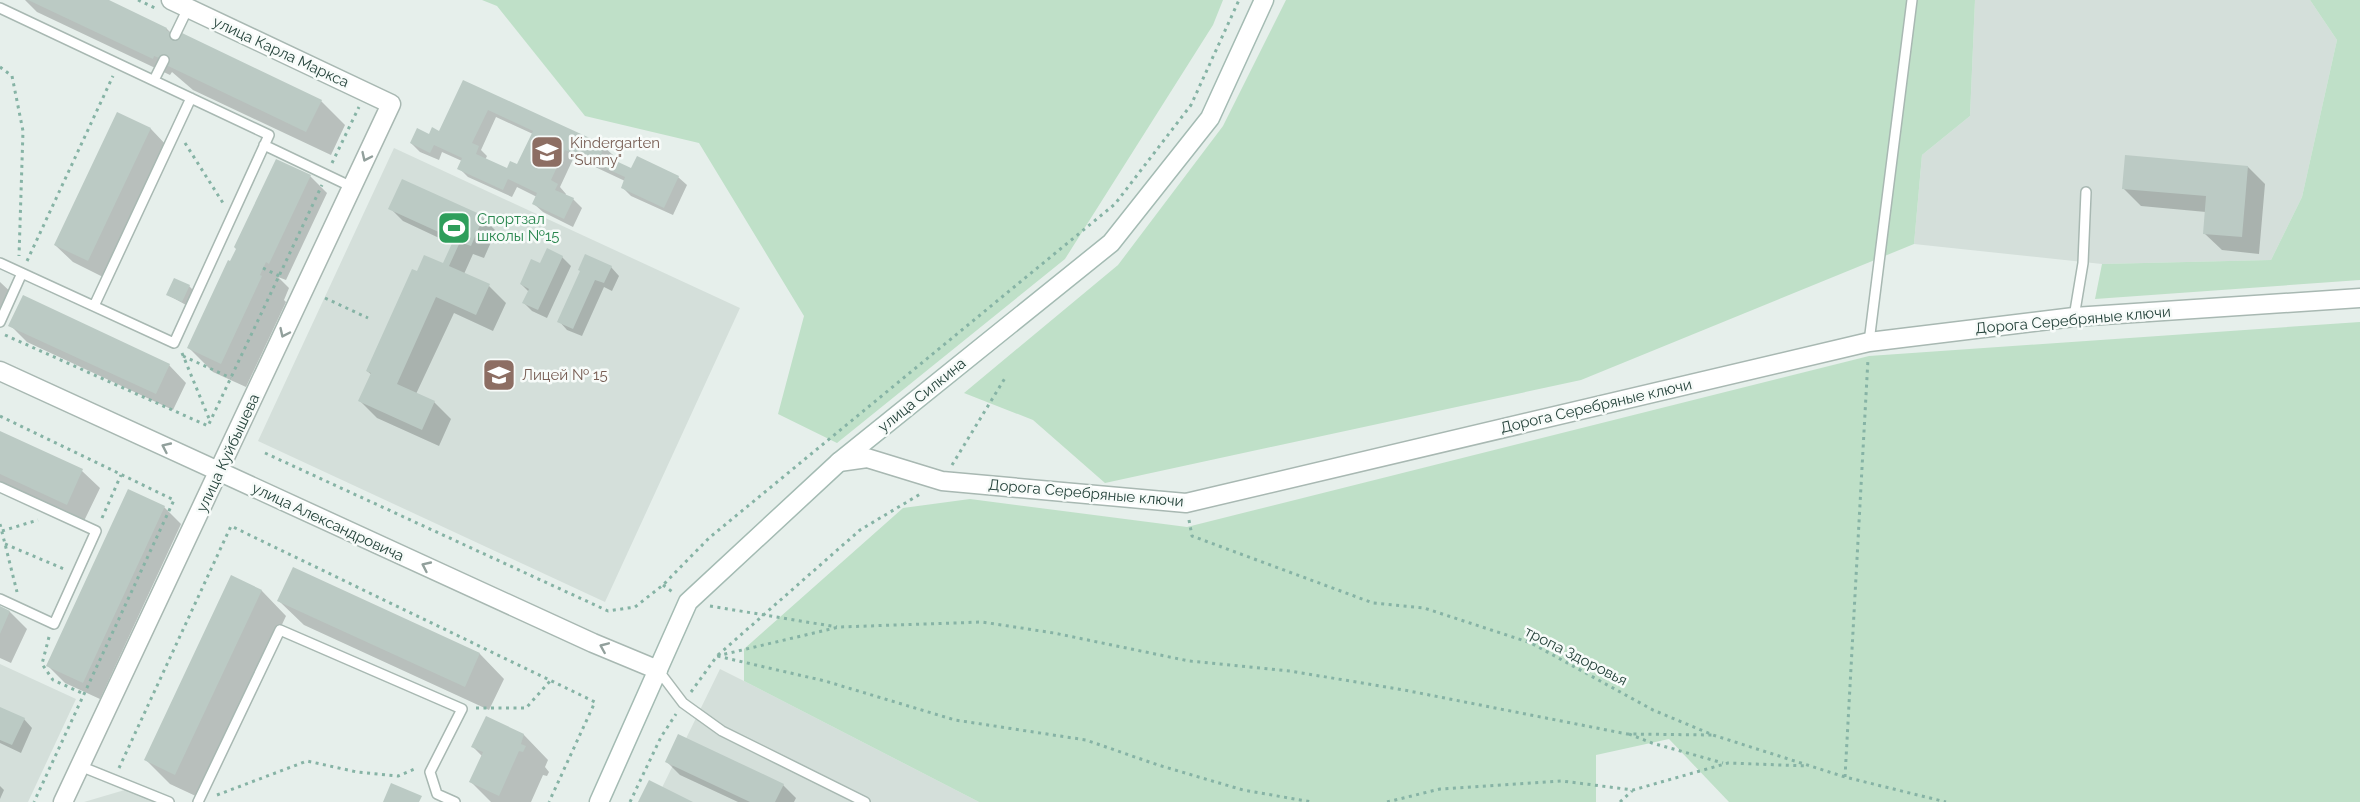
<svg xmlns="http://www.w3.org/2000/svg" width="2360" height="802" viewBox="0 0 2360 802" font-family="Raleway,sans-serif">
<style>
.built{fill:#d4dfda}
.green{fill:#bfe0c8}
.shadow{fill:#0003;fill-rule:evenodd}
.building{fill:#bbcac4;fill-rule:evenodd}
.lines{fill:none;stroke-linecap:round;stroke-linejoin:round}
.service-casing{stroke:#a8b8b2;stroke-width:12}
.minor-casing{stroke:#a8b8b2;stroke-width:21}
.secondary-casing{stroke:#a4bbb3;stroke-width:21}
.path{stroke:#86b3a5;stroke-width:3;stroke-dasharray:3 4.5;stroke-linecap:butt}
.service{stroke:#fff;stroke-width:9}
.minor{stroke:#fff;stroke-width:18}
.secondary{stroke:#fff;stroke-width:18}
.oneway{stroke:#92a09c}
.labels{text-anchor:middle;dominant-baseline:central;stroke-width:5;stroke-linejoin:round;paint-order:stroke}
.street-label{font-size:15px;fill:#24423a;stroke:#f7fbf9}
.education-label{font-size:15px;fill:#785e54;stroke:#f7fbf9;text-anchor:start}
.leisure-label{font-size:15px;fill:#27864d;stroke:#f7fbf9;text-anchor:start}
</style>
<rect width="100%" height="100%" fill="#e6efeb"/>
<path class="built" d="M1975 0H2310L2337 40 2302 197 2271 260 2102 264 1914 244 1922 155 1970 116Z
M394 148 740 308 605 602 258 441Z
M0 664 76 699 28 802H0Z
M720 669 744 681 979 802H655Z
M128 789 157 802H84Z"/>
<path class="green" d="M482 0H1223L1213 25 1065 259 837 443 778 414 804 316 699 143 585 116 497 6Z
M1286 0H1975L1970 116 1922 155 1914 244 1581 380 1105 483 1033 420 964 393 1118 265 1223 126Z
M2310 0H2360V280L2095 299 2102 264 2271 260 2302 197 2337 40Z
M2360 322V802H1729L1669 739 1596 755V802H979L744 681V649L903 508 970 499 1187 527 1869 356Z"/>
<path class="shadow" d="M25 0H105L167 29 173 35 321 101 345 125 331 155 193 90 172 72 170 75 37 12Z
M463 82 604 147 613 155 610 160 632 170 678 177 687 185 673 215 631 196 622 187 625 181 574 157 560 187 566 194 565 196 573 199 582 208 573 227 543 212 534 204 537 197 517 187 512 197 468 177 459 168 462 161 442 152 439 160 420 152 411 143 440 133ZM496 117 533 134 518 166 508 170 485 160 487 156 481 150Z
M118 114 151 129 168 147 105 278 73 262 55 245Z
M2248 167 2265 184 2259 254 2222 250 2204 233 2206 212 2141 206 2124 189Z
M310 176 327 193 286 280 278 277 289 288 284 300 286 302 246 387 213 372 188 347 231 263Z
M403 181 483 218 496 231 484 258 473 254 464 274 489 286 506 303 493 331 454 313 416 394 434 402 451 419 439 446 377 418 360 401 372 375 367 371 418 273 445 266 454 245 403 221 390 208Z
M562 257 571 266 547 318 532 311 524 303 529 292 521 284 541 265Z
M611 267 619 276 612 291 604 287 582 336 567 330 559 321 581 272Z
M0 282 16 297 2 326 0 325Z
M189 286 193 290 186 305 168 295Z
M10 325 169 365 186 383 173 410 27 342Z
M0 433 82 471 100 488 84 521 0 482Z
M164 507 181 524 100 699 65 683 47 665Z
M294 569 480 654 504 679 489 710 304 625 279 601Z
M232 577 262 591 286 616 200 798 170 784 146 760Z
M0 607 10 612 27 629 11 663 0 658Z
M0 708 24 719 32 728 21 753 0 743Z
M487 718 524 735 548 760 545 767 549 772 547 776 543 775 531 802H491L471 782 482 756 472 746Z
M667 762 783 785 796 798 794 802H738L680 775Z
M0 786 4 790 0 799Z"/>
<path class="building" d="M28 0H109L167 28 166 30 175 35 180 37 182 33 322 100 306 132 166 65 168 62 164 60 154 56 153 59Z
M463 80 605 145 601 154 631 168 637 156 679 176 664 208 621 188 625 177 565 150 551 180 558 184 555 190 574 198 564 219 532 204 537 193 508 179 503 190 457 169 462 158 434 145 430 153 410 143 417 128 429 134 432 127 439 131ZM488 110 533 131 517 164 510 161 507 168 476 154 479 146 472 143Z
M117 112 151 128 88 261 54 245Z
M2125 155 2248 166 2242 237 2203 234 2206 196 2122 189Z
M276 159 311 175 269 264 266 262 260 275 262 276 221 364 187 348 228 260 230 261 236 249 234 247Z
M402 179 484 216 471 246 460 242 449 266 490 284 476 315 436 297 397 384 435 401 422 430 358 401 371 373 366 371 412 269 417 271 424 255 443 263 454 239 388 209Z
M547 248 563 256 538 310 522 303 529 289 520 284 531 259 540 263Z
M585 254 612 266 604 283 595 280 573 329 557 322 580 271 578 270Z
M174 278 190 285 182 302 166 295Z
M23 295 170 364 156 394 8 326Z
M0 431 83 469 67 505 0 474Z
M128 489 165 506 83 683 46 666Z
M293 567 480 653 465 687 277 601Z
M231 575 262 590 175 775 144 760Z
M0 606 10 611 0 634Z
M0 707 25 718 12 745 0 740Z
M486 716 524 734 521 744 526 746 523 752 519 751 499 796 469 782 483 752 471 747Z
M678 734 784 784 775 802H750L665 762Z
M649 780 693 802H638Z
M391 783 422 796 419 802H383Z"/>
<g class="lines">
<g class="service-casing">
<path id="service" d="M0 8 269 135 174 343 0 263
M175 35 188 8
M154 80 164 60
M264 145 352 187
M94 306 191 98
M2074 317 2083 263 2086 192
M0 322 22 273
M1869 342 1912 0
M0 487 96 531 54 624 0 599
M658 670 683 703 722 731 865 802
M80 766 169 802
M198 802 280 630 462 709 430 772 437 794 455 802"/>
</g>
<g class="minor-casing">
<path id="minor" d="M0 371 593 643 658 670
M839 462 867 458 942 481 1186 503 1869 342 2074 317 2360 298
M63 802 391 104 171 0"/>
</g>
<g class="secondary-casing">
<path id="secondary" d="M599 802 688 602 839 462 1111 243 1210 118 1264 0"/>
</g>
<path class="path" d="M138 0 155 8
M0 67 12 76 23 131 19 256
M185 143 223 203
M332 163 359 107
M27 261 113 76
M263 268 279 276
M325 298 368 318
M5 335 208 426 322 185
M182 353 210 421
M183 356 231 378
M0 416 174 500 34 802
M265 453 608 611 635 607 663 585 709 538 1115 204 1191 105 1239 0
M952 465 1005 378
M102 518 121 475
M1189 520 1192 536 1373 603 1424 608 1531 643 1653 710 1713 735 1845 777 1946 802
M0 524 17 592
M2 531 38 520
M5 544 64 569
M663 585 674 593
M710 606 837 627
M49 637 42 664 53 680 84 694
M718 655 860 530 922 493
M717 656 839 627 982 622 1054 633 1189 661 1290 671 1404 690 1627 734 1713 735
M691 692 717 656 825 681 955 720 1086 740 1158 765 1243 790 1312 802
M476 708H526L551 680
M1629 734 1652 743 1723 763
M119 768 231 526 595 702 549 802
M1845 777 1868 359
M217 795 307 761 357 772 398 776 417 768
M630 802 661 737 676 714
M1387 802 1440 789 1562 781 1633 790 1728 763 1808 766
M1620 802 1632 791"/>
<use href="#service" class="service"/>
<use href="#minor" class="minor"/>
<use href="#secondary" class="secondary"/>
</g>
<defs><path id="oneway-chevron" d="M-2-3.5L2.5 0L-2 3.5" fill="none" stroke-width="1.6" stroke-linecap="round" stroke-linejoin="round" transform="scale(1.5)"/></defs>
<g class="oneway">
<use href="#oneway-chevron" transform="translate(366 157) rotate(115)"/>
<use href="#oneway-chevron" transform="translate(284 333) rotate(115)"/>
<use href="#oneway-chevron" transform="translate(166 447) rotate(-155)"/>
<use href="#oneway-chevron" transform="translate(426 566) rotate(-155)"/>
<use href="#oneway-chevron" transform="translate(604 647) rotate(-157)"/>
</g>
<defs>
<g id="school-square" transform="scale(1.725)"><rect x="-9" y="-9" width="18" height="18" rx="4" fill="#8d6e63" stroke="#f7fbf9"/><path d="M0-5L7-2L0 1L-7-2ZM-4 1L0 2.5L4 1V4Q0 6-4 4Z" fill="#fff"/></g>
<g id="stadium-square" transform="scale(1.725)"><rect x="-9" y="-9" width="18" height="18" rx="4" fill="#2e9e5b" stroke="#f7fbf9"/><path d="M0-5a6.5 5 0 1 0 0 10a6.5 5 0 1 0 0-10ZM-3.5-1.8h7v3.6h-7Z" fill="#fff"/></g>
</defs>
<g fill-rule="evenodd">
<use href="#school-square" x="547" y="152"/>
<use href="#stadium-square" x="454" y="228"/>
<use href="#school-square" x="499" y="375"/>
</g>
<g class="labels">
<g class="street-label">
<text transform="translate(281 52) rotate(25)">улица Карла Маркса</text>
<text transform="translate(2073 320) rotate(-5)">Дорога Серебряные ключи</text>
<text transform="translate(922 395) rotate(-39)">улица Силкина</text>
<text transform="translate(1596 406) rotate(-13)">Дорога Серебряные ключи</text>
<text transform="translate(228 453) rotate(-65)">улица Куйбышева</text>
<text transform="translate(1086 493) rotate(5)">Дорога Серебряные ключи</text>
<text transform="translate(328 522) rotate(25)">улица Александровича</text>
<text transform="translate(1576 656) rotate(27)">тропа Здоровья</text>
</g>
<g class="education-label">
<text x="570" y="143">Kindergarten<tspan x="570" dy="17">"Sunny"</tspan></text>
<text x="522" y="375">Лицей № 15</text>
</g>
<g class="leisure-label">
<text x="477" y="219">Спортзал<tspan x="477" dy="17">школы №15</tspan></text>
</g>
</g>
</svg>
